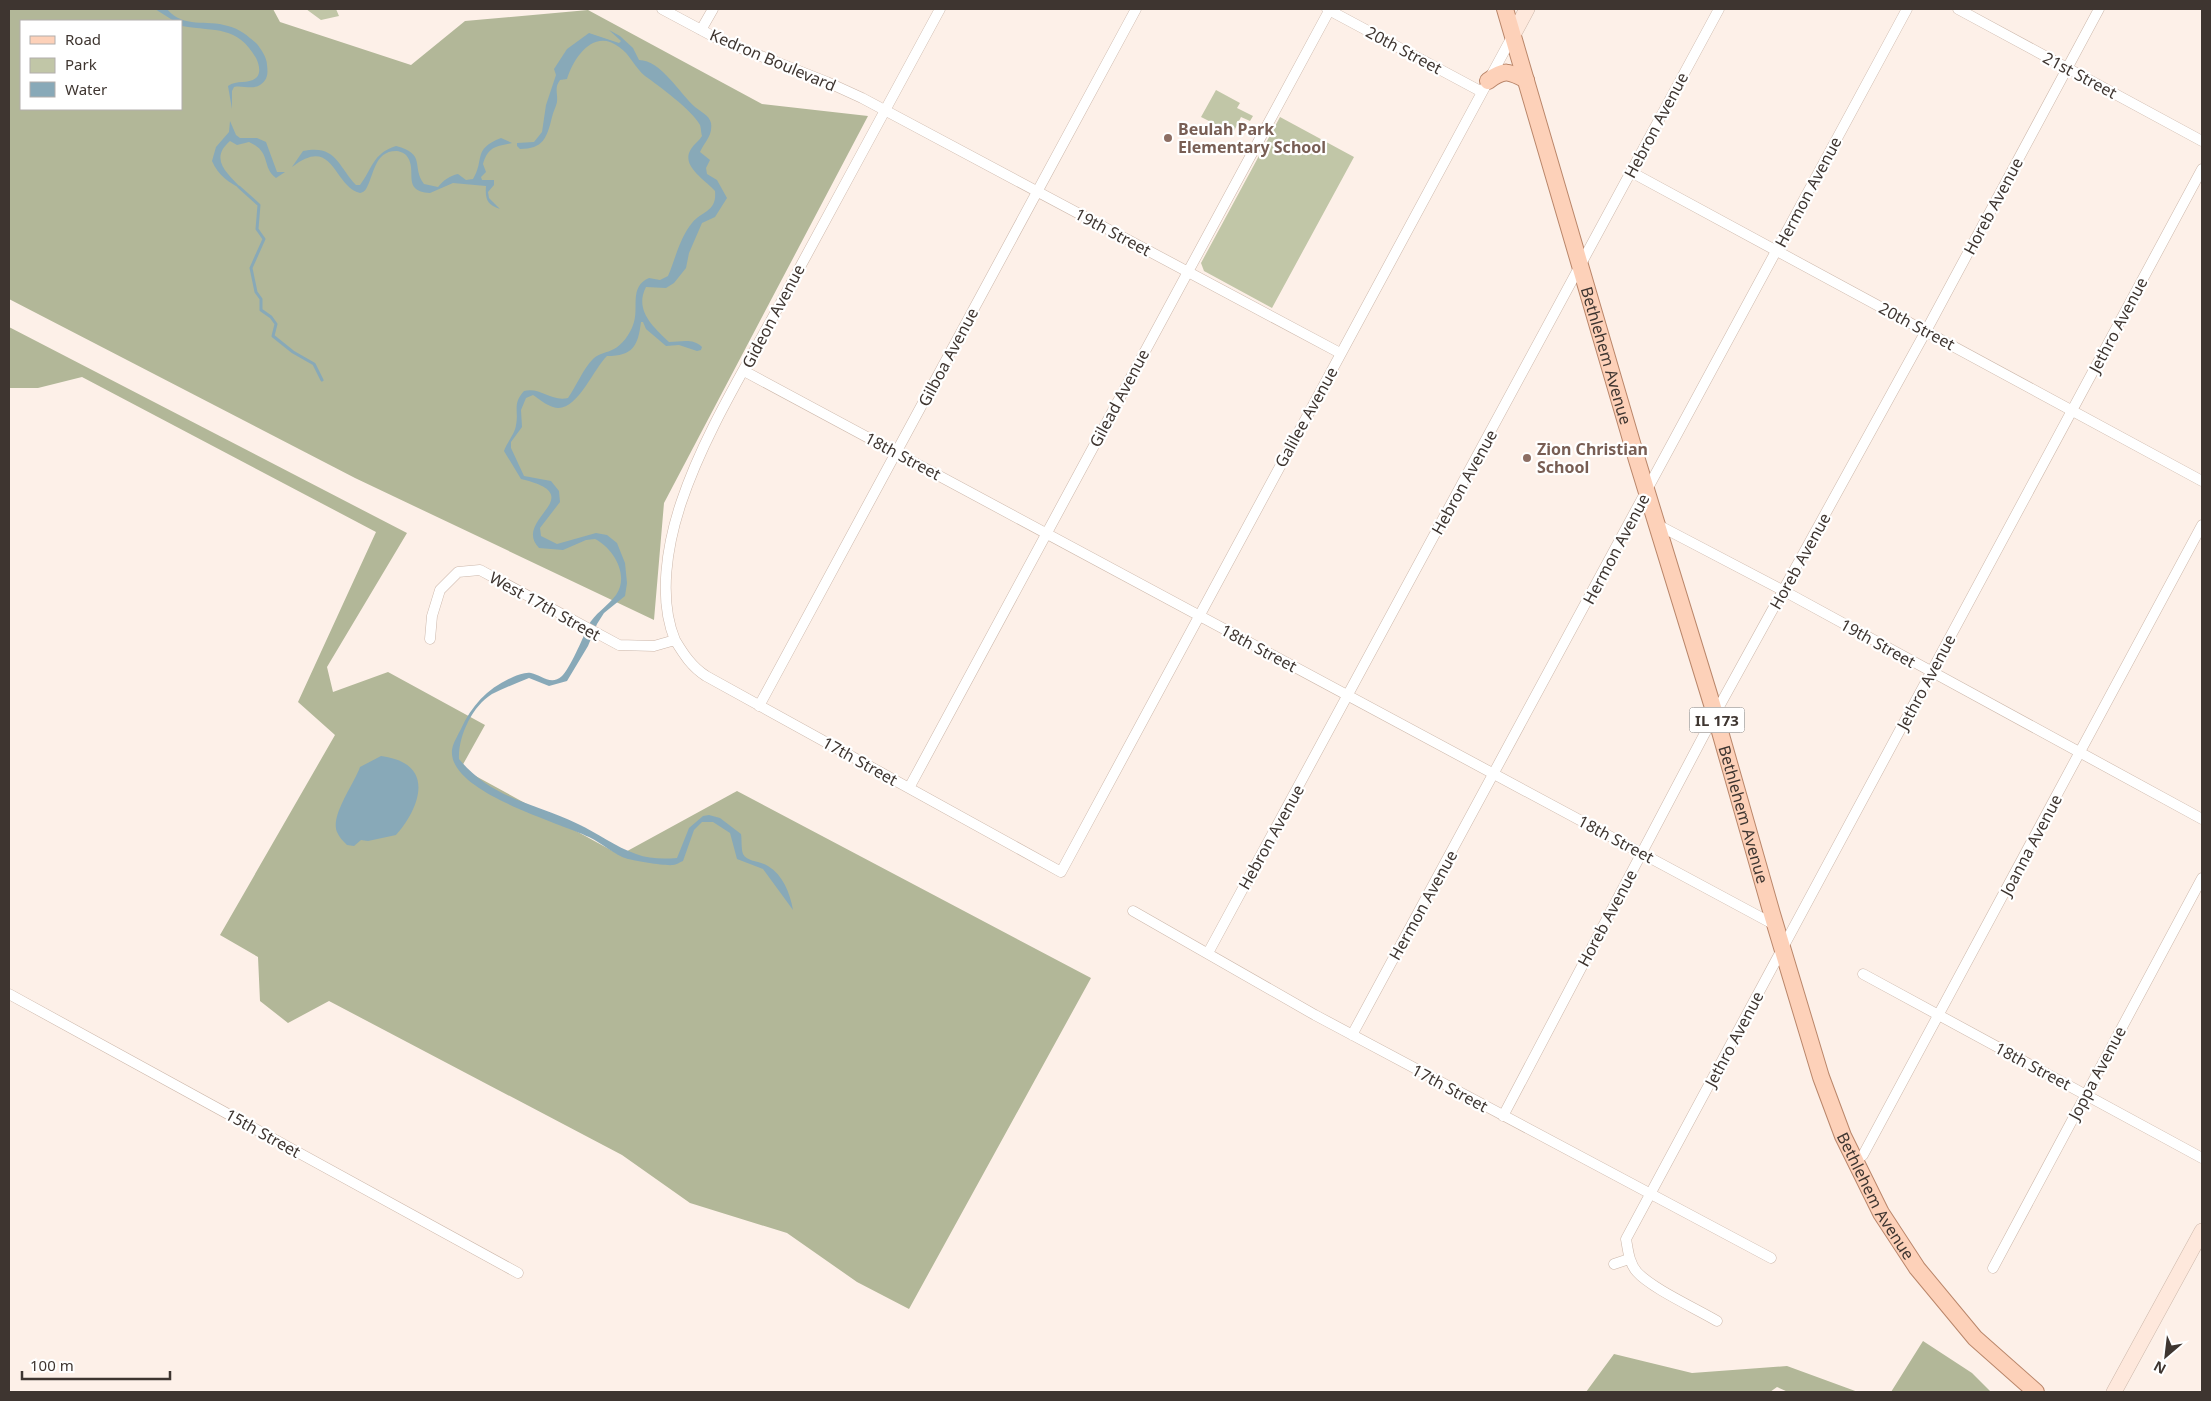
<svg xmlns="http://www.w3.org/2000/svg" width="2211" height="1401" viewBox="0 0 2211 1401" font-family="'Noto Sans',sans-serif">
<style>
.green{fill:#c1c6a7}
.forest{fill:#b2b798;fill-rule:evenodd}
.water{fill:#88a9b8}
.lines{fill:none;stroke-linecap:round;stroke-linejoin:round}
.stream{stroke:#88a9b8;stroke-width:3}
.street-casing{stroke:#ccb7aa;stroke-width:11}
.secondary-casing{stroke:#ccb7aa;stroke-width:16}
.primary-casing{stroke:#ba866a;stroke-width:18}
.street{stroke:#fff;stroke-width:10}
.secondary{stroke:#fee8dc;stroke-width:15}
.primary{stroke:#fdd1b9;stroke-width:16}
.education-dot{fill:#8d6e63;stroke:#fff;stroke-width:2}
.labels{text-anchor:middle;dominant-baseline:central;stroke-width:4.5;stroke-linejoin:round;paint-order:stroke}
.shield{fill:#fff;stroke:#78726e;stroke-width:1}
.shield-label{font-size:15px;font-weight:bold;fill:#3e3530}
.street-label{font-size:16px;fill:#3e3530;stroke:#fff}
.education-label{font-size:16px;font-weight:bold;fill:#785e54;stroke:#fff;text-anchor:start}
</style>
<rect width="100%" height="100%" fill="#fdf0e8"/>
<path class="green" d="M306 9H336L339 16 321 20Z
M1216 90 1240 103 1237 108 1253 116 1250 121 1241 117 1233 133 1201 117Z
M1280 117 1354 157 1272 308 1204 271 1201 263Z"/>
<path class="forest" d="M9 9H273L280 22 411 65 465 21 588 10 762 104 868 116 664 503 654 620 355 478 9 299ZM21 21H181V109H21Z
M9 327 407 533 327 667 333 692 388 672 485 725 461 768 620 855 737 791 1091 978 909 1309 857 1282 787 1233 690 1203 622 1155 329 1001 288 1023 260 1001 258 957 220 935 335 735 298 702 376 532 82 377 38 388H9Z
M1923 1341 1972 1373 1991 1392H1891Z
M1614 1354 1692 1373 1787 1366 1858 1392H1788L1777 1387 1770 1392H1586Z"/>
<path class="water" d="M155 9H167C184 29 206 19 228 26 240 29 248 36 257 44 261 49 267 58 267 65 268 73 268 80 260 85 252 90 242 85 234 87L232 91V109L228 86C237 79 249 85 257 77 261 72 259 64 256 58 237 25 216 32 182 26L181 21H174Z
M609 30 620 36 633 48 639 60C661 60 680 94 695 107 701 112 709 115 711 123 713 136 704 142 700 152L710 160 706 168 707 174 717 180 727 198 715 217 702 223 689 253 686 268 674 283 666 288 646 287C634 310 653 327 669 342 681 342 693 338 702 347L701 350 697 351 679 345 666 346 646 329 643 322H641C638 346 633 356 607 356 593 369 576 415 553 407 546 405 539 399 533 395L526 398 521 410 522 427 511 442V448L524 476 551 481 559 491 560 502 540 528 541 536 557 544 596 533 607 535 617 543 625 563 627 583 625 596 604 613 597 624 588 646 567 681 549 686 529 678C517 683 504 688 492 694 472 706 458 737 459 759 492 799 534 803 578 824 597 833 616 847 636 854 649 859 663 859 677 858L689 828 703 816 709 815 720 818 741 834C742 840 741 848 743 854 747 862 761 861 768 866 783 875 790 893 793 910L763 869 737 859 730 833 713 822H702L694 830 683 861C680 862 676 865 673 865 664 866 637 861 628 859 614 855 602 843 589 837 558 822 448 792 452 750 453 743 458 735 461 729 472 705 488 688 513 677 518 675 525 672 531 673 541 675 551 686 562 676 569 670 584 636 588 626 594 614 608 606 616 595 630 575 613 548 595 539L586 540 563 550 539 548C511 519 593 496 521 479L504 451C507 442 515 434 516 425 519 411 512 404 524 391 541 387 551 402 568 398 577 385 583 369 593 359 599 353 607 353 614 349 622 345 630 334 633 325 640 309 628 287 649 278L660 280 668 276C675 260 680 237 692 223 703 210 717 212 715 191 706 180 680 166 691 149 694 144 699 141 702 136 701 133 701 128 700 125 692 110 659 86 645 76 635 68 630 54 619 47 594 28 574 57 567 79L560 80C554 88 558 93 557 102 556 107 553 112 552 117 547 138 543 149 520 149L517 146V143L534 142 542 132 546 105 556 75 554 69 567 49 589 33 619 43 621 41Z
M230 121 236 135 240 138H257L266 142 277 172H285L276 178C261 167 272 152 249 142L237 145 230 141C208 160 229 174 242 189 229 183 218 175 212 161L216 147 229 132Z
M501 138 512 143C497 146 488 146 483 164L486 172 481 177 482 180H494V185L488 192 489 198 500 209C487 205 485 199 486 186L453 183 430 193C400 191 419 170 406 155 404 153 399 151 396 151 374 151 374 176 366 189 364 192 363 192 360 193 333 186 334 134 292 167L303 151C336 144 338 166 356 185H360C373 168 372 154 396 146 427 154 411 167 424 184L438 187C444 180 449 176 458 174L466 180 473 179C485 160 472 149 501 138Z
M381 756C389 757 397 759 404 763 433 779 412 818 396 835L368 841 361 840 354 846 347 845C343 841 339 837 337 832 330 816 354 784 360 767Z"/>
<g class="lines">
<path class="stream" d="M239 187 259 205 257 229 264 239 251 268 256 292 261 299V310L271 317 276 324 273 336 293 352 314 364 322 380"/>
<g class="street-casing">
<path id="street" d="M662 9 720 40 827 82 862 98 1340 353
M1327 9 1482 92
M1958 9 2202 141
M701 30 713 9
M1631 172 2202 481
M744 371 1775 925
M1658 525 1784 591 2202 819
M430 639 432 616 440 590 458 572 480 570 619 645 654 646 675 640C684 655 692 667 706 676L1061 872 1513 35
M675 640C658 599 667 545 681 503 704 434 745 369 780 304 833 206 887 107 940 9
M759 706 1136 9
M909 788 1330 9
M1133 911 1315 1015 1771 1258
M1208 953 1719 9
M1863 974 2202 1158
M9 994 518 1273
M1352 1035 1907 9
M1503 1116 1715 714 1926 331 2099 9
M1854 1162 1863 1155 2202 525
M1614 1264 1629 1259
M1993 1268 2202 878
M1717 1321C1697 1309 1651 1288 1637 1272 1629 1263 1628 1250 1626 1239L2202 169"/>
</g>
<g class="secondary-casing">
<path id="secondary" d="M1513 35 1527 9
M2114 1392 2202 1231"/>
</g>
<g class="primary-casing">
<g id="primary">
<path id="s1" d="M1505 9 1637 460 1715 714 1772 914 1821 1077 1843 1136 1881 1213 1917 1268 1975 1338 2036 1392"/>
<path d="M1488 81C1504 69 1509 71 1526 80"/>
</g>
</g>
<use href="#street" class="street"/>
<use href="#secondary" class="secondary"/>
<use href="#primary" class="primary"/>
</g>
<g class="education-dot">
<circle cx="1168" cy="138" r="5"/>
<circle cx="1527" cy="458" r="5"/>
</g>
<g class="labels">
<rect class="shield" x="1689.5" y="707.5" width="55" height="25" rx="4"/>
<g class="shield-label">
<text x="1717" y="720">IL 173</text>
</g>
<g class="street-label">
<text transform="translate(1404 50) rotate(28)">20th Street</text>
<text transform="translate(773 60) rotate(23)">Kedron Boulevard</text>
<text transform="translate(2080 75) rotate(28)">21st Street</text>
<text transform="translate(1656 125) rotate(-62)">Hebron Avenue</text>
<text transform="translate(1808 192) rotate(-62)">Hermon Avenue</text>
<text transform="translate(1993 206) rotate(-62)">Horeb Avenue</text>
<text transform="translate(1113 232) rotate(28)">19th Street</text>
<text transform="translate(773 316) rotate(-62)">Gideon Avenue</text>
<text transform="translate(2118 325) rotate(-62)">Jethro Avenue</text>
<text transform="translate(1917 326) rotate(28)">20th Street</text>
<text stroke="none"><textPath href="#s1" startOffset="361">Bethlehem Avenue</textPath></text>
<text transform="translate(948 357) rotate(-62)">Gilboa Avenue</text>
<text transform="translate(1119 398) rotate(-62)">Gilead Avenue</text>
<text transform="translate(1306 417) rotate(-61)">Galilee Avenue</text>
<text transform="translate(903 456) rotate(28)">18th Street</text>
<text transform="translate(1464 482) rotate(-61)">Hebron Avenue</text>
<text transform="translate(1616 549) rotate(-62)">Hermon Avenue</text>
<text transform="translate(1800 561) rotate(-61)">Horeb Avenue</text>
<text transform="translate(545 606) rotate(29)">West 17th Street</text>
<text transform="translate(1878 643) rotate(29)">19th Street</text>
<text transform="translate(1259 648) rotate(28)">18th Street</text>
<text transform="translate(1926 682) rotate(-62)">Jethro Avenue</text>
<text transform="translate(860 761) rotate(29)">17th Street</text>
<text stroke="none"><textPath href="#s1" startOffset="840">Bethlehem Avenue</textPath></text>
<text transform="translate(1271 837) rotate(-61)">Hebron Avenue</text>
<text transform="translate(1616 839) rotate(28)">18th Street</text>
<text transform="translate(2031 845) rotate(-62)">Joanna Avenue</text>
<text transform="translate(1423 905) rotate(-61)">Hermon Avenue</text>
<text transform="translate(1607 918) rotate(-62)">Horeb Avenue</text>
<text transform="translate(1734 1039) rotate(-62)">Jethro Avenue</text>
<text transform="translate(2033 1066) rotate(28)">18th Street</text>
<text transform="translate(2097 1073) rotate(-62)">Joppa Avenue</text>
<text transform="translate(1450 1088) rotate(28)">17th Street</text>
<text transform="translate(263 1133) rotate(29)">15th Street</text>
<text stroke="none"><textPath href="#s1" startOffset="1245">Bethlehem Avenue</textPath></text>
</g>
<g class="education-label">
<text x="1178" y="129">Beulah Park<tspan x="1178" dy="18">Elementary School</tspan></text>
<text x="1537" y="449">Zion Christian<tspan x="1537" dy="18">School</tspan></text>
</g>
</g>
<rect width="2211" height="1401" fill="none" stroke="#3e3530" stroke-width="20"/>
<rect x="20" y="20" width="162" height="90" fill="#ffffff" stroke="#b2aeac"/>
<rect x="30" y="36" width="25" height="8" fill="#fdd1b9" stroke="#b2aeac"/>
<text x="65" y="45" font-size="15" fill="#3e3530">Road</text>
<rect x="30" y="58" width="25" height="15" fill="#c1c6a7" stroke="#b2aeac"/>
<text x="65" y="70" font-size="15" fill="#3e3530">Park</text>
<rect x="30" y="82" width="25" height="15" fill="#88a9b8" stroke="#b2aeac"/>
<text x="65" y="95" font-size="15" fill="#3e3530">Water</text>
<g transform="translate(2166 1356) rotate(208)" stroke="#ffffff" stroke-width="4" paint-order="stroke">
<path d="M0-4L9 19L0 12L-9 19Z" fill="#3e3530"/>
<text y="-8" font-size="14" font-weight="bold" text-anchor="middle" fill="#3e3530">N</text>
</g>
<path d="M22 1371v8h148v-8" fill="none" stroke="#3e3530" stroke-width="2.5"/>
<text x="30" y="1371" font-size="15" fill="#3e3530" stroke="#ffffff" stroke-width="4" paint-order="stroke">100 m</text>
</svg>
